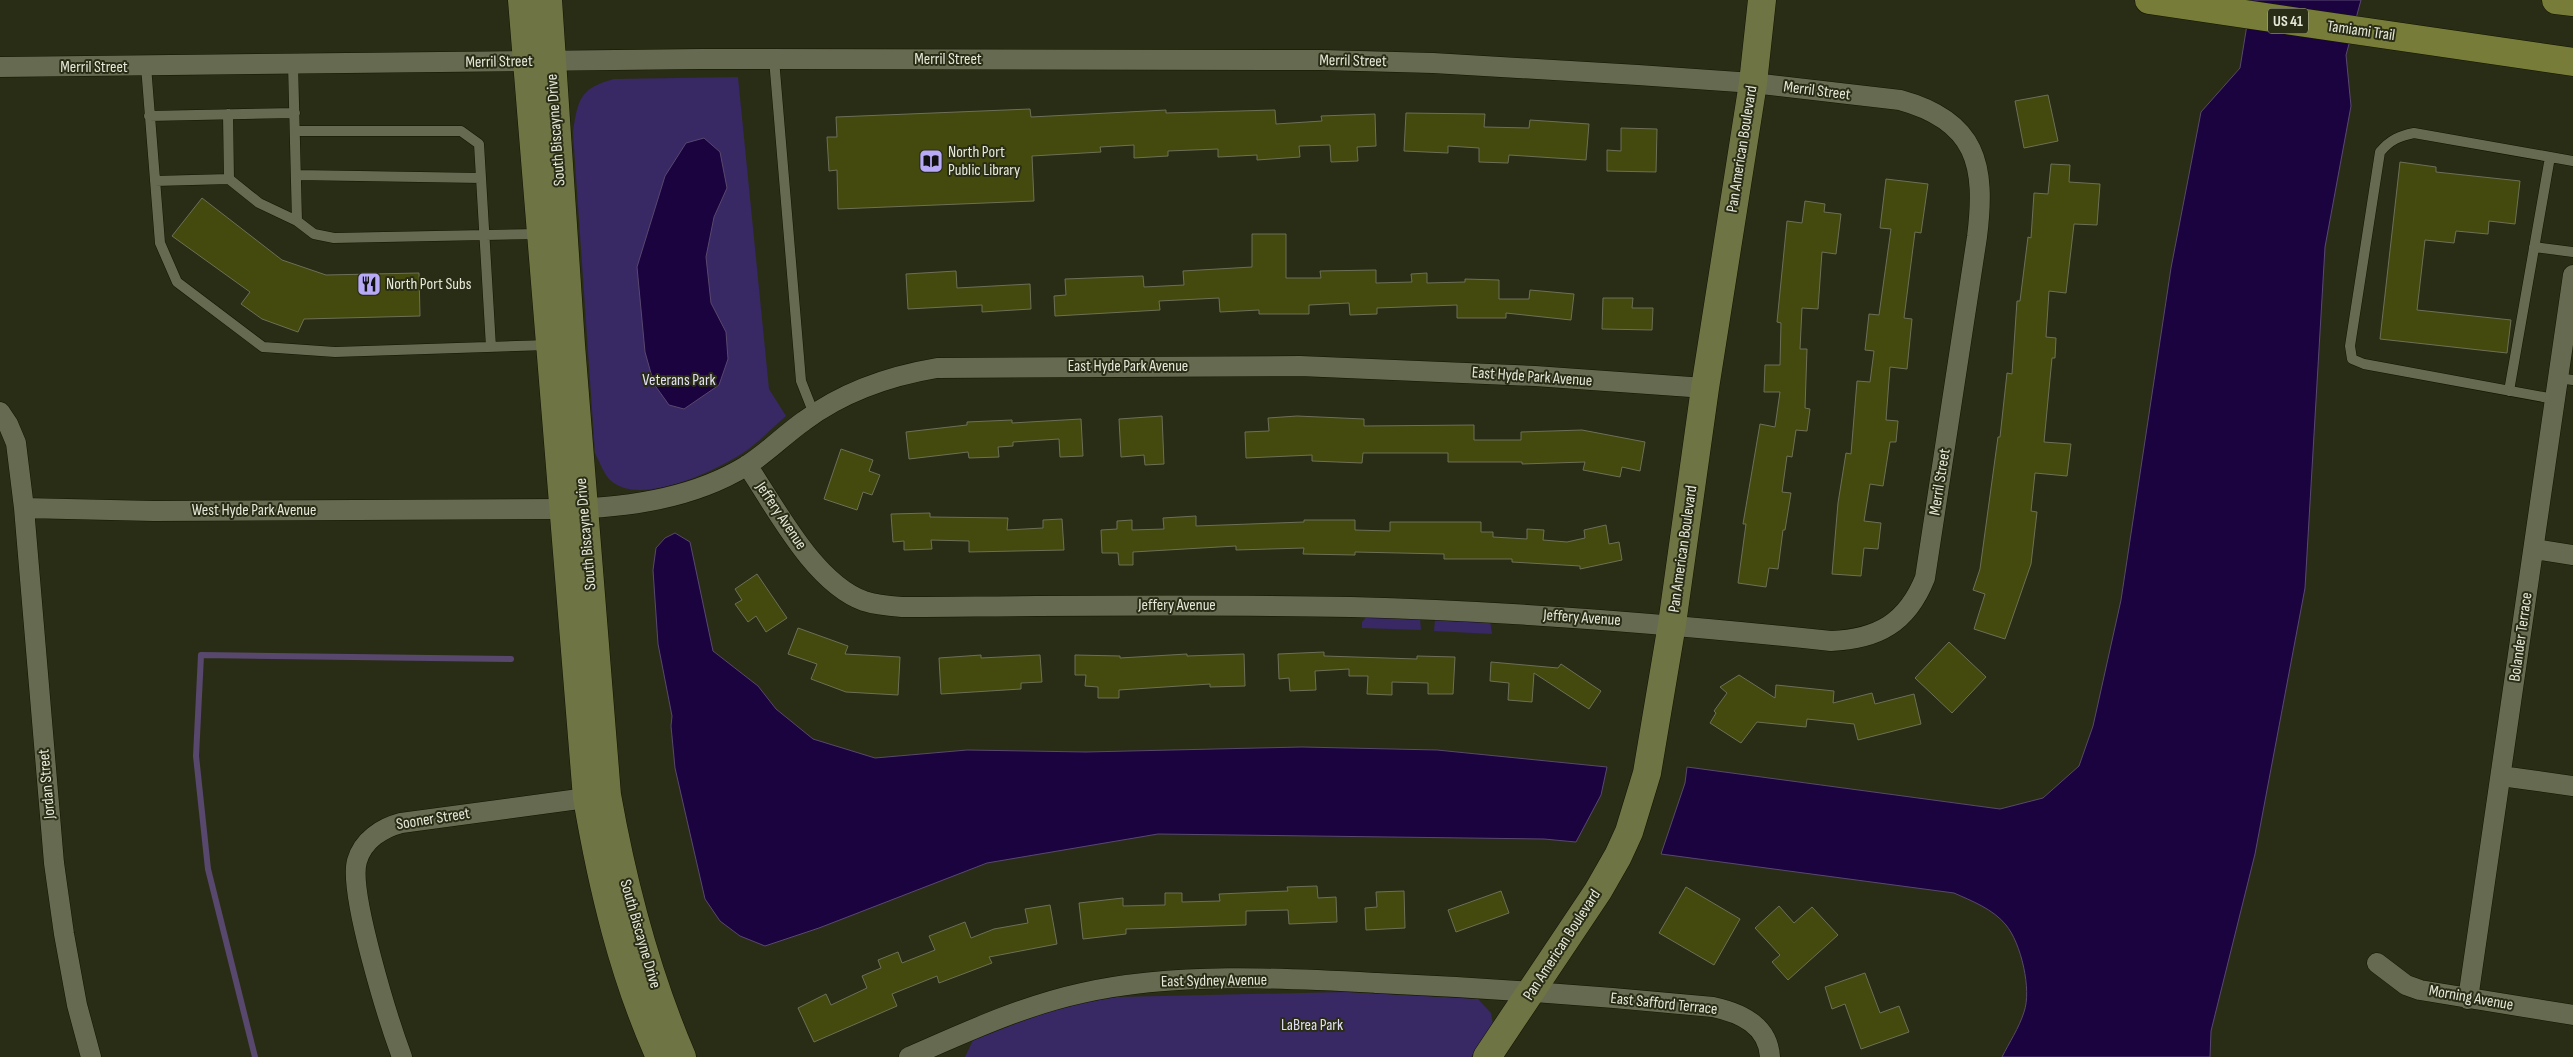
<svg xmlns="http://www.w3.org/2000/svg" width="2573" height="1057" viewBox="0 0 2573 1057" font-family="'Sofia Sans Condensed',sans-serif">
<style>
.green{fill:#382863}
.water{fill:#1b0340;stroke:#58486e}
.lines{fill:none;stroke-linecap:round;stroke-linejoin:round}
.stream{stroke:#58486e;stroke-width:6}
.building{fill:#44490e;stroke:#6d7056}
.lane-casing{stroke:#131501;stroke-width:11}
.street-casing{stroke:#131501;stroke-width:21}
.secondary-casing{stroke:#131501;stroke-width:29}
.primary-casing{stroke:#131501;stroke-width:29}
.lane{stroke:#666a50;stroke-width:10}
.street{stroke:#666a50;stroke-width:20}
.secondary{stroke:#6f7445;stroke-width:28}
.primary{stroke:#777d39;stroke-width:28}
.labels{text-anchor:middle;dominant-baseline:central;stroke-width:4;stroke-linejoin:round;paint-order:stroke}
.shield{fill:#2a2d15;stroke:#aeb09f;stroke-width:1}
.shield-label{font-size:15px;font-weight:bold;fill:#e6e8da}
.street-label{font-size:16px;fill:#e6e8da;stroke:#2a2d15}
.poi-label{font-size:16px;fill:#e6e8da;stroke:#2a2d15;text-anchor:start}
.park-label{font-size:16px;fill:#e2def6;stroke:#2a2d15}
</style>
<rect width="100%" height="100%" fill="#2a2d15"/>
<path class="green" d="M738 77 769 389 786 416C773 427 760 441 746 451 718 470 640 508 610 480 604 474 599 461 595 453L573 132C578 99 580 88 614 79Z
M1367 616 1420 618 1421 630 1362 628V622Z
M1435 619 1490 620 1492 634 1434 631Z
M1344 992 1478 999 1491 1013 1493 1025 1471 1057H965L973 1040 1039 1015 1080 1003 1117 997Z"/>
<path class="water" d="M2251 0H2361L2346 55 2351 106 2325 247 2305 588 2255 854 2211 1031 2210 1057H2002C2009 1043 2019 1028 2024 1012 2032 990 2021 943 2006 925 1993 909 1972 901 1954 893L1661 854 1685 783 1687 767 2000 809 2043 798 2079 766 2093 726 2121 600 2171 268 2201 112 2240 68Z
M704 138 720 152 727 188 714 217 706 257 711 303 726 332 728 359 719 385 684 409 669 405 654 384 645 352 637 267 665 176 686 143Z
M675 533 690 542 713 651 758 686 776 709 813 739 875 758 967 750 1086 752 1302 747 1437 750 1607 767 1601 795 1576 842 1544 839 1158 834 987 863 819 928 765 946 740 936 720 921 705 899 675 768 671 726 672 716 658 644 653 570 656 548 665 538Z"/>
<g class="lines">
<path class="stream" d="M255 1057 208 869 196 756 201 655 511 659"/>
</g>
<path class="building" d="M2048 95 2058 141 2024 148 2015 101Z
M1030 109 1031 117 1166 110V113L1275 110 1276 124 1322 121 1321 116 1375 114 1376 146 1357 147 1358 161 1331 162 1330 145 1299 146 1300 157 1257 160V155L1218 157V149L1168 151V156L1134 158V145L1100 147 1101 152 1032 156 1034 201 838 209 837 170 829 171 827 137H837L836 117Z
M1406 113 1485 114 1484 127 1529 128 1530 120 1589 124 1586 160 1509 155 1508 163 1479 162V148L1448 146V153L1404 151Z
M1621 128 1657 129 1656 172 1607 171V150L1621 151Z
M2400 162 2436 167V172L2520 181 2515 224 2489 221 2488 234 2456 231 2454 243 2425 240 2417 310 2511 320 2507 353 2380 339Z
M2051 164 2070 165 2069 182 2100 184 2097 225 2074 224 2066 293 2049 291 2046 337 2056 338 2055 358H2052L2044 442 2071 444 2067 476 2035 473 2031 511 2037 512 2031 564 2005 639 1974 629 1985 594 1973 590 1980 569 1998 437H2000L2007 373 2012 374 2017 301H2020L2028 237 2031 238 2034 193 2048 194Z
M1886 179 1928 184 1921 233 1915 232 1904 318 1912 319 1907 369 1890 367 1886 420 1898 421 1896 442H1890L1883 486 1870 484 1864 521 1881 523 1878 549 1864 548 1861 576 1832 574 1838 503 1846 453 1851 454 1857 381 1870 382 1874 351 1865 350 1869 314 1879 315 1891 229 1880 228Z
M202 198 282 260 326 275 419 273 420 316 304 319 298 332 262 319 241 304 250 292 172 236Z
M1805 201 1825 204 1824 212 1841 214 1836 254 1822 252 1818 309 1802 308 1800 349H1807L1805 408 1810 409 1807 431 1796 430 1792 457 1787 456 1782 492 1791 493 1785 530H1783L1778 569 1769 568 1766 587 1738 583 1746 524H1743L1760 424 1775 427 1780 392H1764L1765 365H1780L1781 323 1777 322 1787 221 1802 223Z
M1252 234H1286V278H1321L1320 271 1376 270V283L1412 282 1411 274 1427 273V283L1465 282V279L1499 280V299H1529L1530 290 1574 294 1571 320 1506 313V318H1457V305L1377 308V314L1350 315 1349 303 1309 305V314H1259V310L1220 312 1219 298 1159 301 1160 310 1055 316 1054 296 1066 295 1065 279 1143 276 1144 287 1184 285 1183 271 1252 267Z
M956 271 957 288 1030 284 1031 309 982 312V305L908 309 906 274Z
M1603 298H1633L1632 308H1653L1652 330 1602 329Z
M1162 416 1164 464 1145 465 1144 455 1121 457 1119 419Z
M1297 416 1364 419V426L1474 425V440H1521V432L1582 430 1645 442 1640 471 1622 467 1620 477 1583 470 1585 462 1522 464V462H1448V453H1363L1362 463 1312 461V455L1246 458 1245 432 1269 431 1268 418Z
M1081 419 1083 456 1060 457 1059 439 1013 442V446L998 447 999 457 969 458 968 452 909 459 906 432 967 425V422L1012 420V423Z
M841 449 873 460 869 471 880 475 872 495 863 492 857 510 824 499Z
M930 513V517L1008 518 1007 530 1043 528V520L1062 519 1064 550 969 552V541L931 540 932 549 904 550V541L893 542 891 514Z
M1196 516V526L1304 522V520H1355V530L1390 531V522H1481V532H1493V537L1527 539V529L1544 530 1543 540 1567 542 1585 538 1584 530 1606 525 1609 544 1619 542 1622 560 1580 569V566L1512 562V559H1444V554L1355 552V555L1303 554 1304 548 1236 550V546L1133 552V565H1119L1118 553H1102L1101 530 1117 529V521L1132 520V530L1164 529 1163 518Z
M757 574 787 618 766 632 756 616 748 622 735 604 742 600 735 589Z
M798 628 848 646 845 654 900 657 898 695 846 692 811 679 817 664 788 654Z
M1949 642 1986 677 1952 713 1915 678Z
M1324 652V656L1417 659V656L1455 657 1453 694H1428V683L1392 682V695L1367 694 1368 676H1349V669L1315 671 1316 690 1290 691 1289 678 1279 679 1278 654Z
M1187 654V656L1244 654 1245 686 1210 687V684L1119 690V698H1098V687L1085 686 1086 675H1075V655L1120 656V658Z
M981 655V658L1040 655 1042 682 1021 683V689L941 694 939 658Z
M1491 662 1558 668 1561 664 1601 691 1589 709 1534 673 1532 702 1508 700 1509 683 1490 681Z
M1739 675 1775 698 1776 685 1834 691 1833 703 1872 693 1875 704 1914 694 1921 724 1858 740 1854 724 1807 719 1806 727 1757 722 1741 743 1710 723 1716 713 1714 711 1727 693 1720 687Z
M1317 886 1318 898 1336 897 1337 922 1289 924 1288 910 1246 911V925L1126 929V934L1083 939 1079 903 1123 898V906L1165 905V893H1182V902L1220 901 1219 894 1288 891 1287 887Z
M1686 887 1740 919 1714 965 1659 933Z
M1404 891 1405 928 1366 930 1365 908 1377 907 1376 892Z
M1501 891 1509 913 1456 932 1448 910Z
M1050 905 1057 944 989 957 992 963 939 983 937 976 892 994 897 1006 814 1042 798 1008 826 994 831 1005 867 988 862 976 881 968 878 960 898 952 902 963 935 950 929 936 965 922 971 938 994 929 1028 923 1025 909Z
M1779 906 1794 923 1812 907 1838 935 1788 980 1772 962 1780 955 1755 928Z
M1865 973 1880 1013 1899 1006 1909 1032 1861 1049 1845 1004 1832 1009 1825 987Z"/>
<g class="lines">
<g class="lane-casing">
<path id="lane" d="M774 59 801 381 814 414
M293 64 297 221 314 234 334 238 540 234
M146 66 160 243 177 282 263 347 335 352 548 345
M228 114 229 179
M149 116 295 113
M296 131H461L479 144 491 347
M297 175 481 178
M155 181 229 179 259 203 297 221
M2534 247 2573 252
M2557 378 2573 380
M2509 391 2550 157
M2554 399 2364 364 2352 359 2350 346 2380 152C2390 140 2399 136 2414 133L2573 161"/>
</g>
<g class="street-casing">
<path id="street" d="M0 67 701 59 1322 60 1433 63 1638 75 1753 83 1900 100C1977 121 1986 165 1977 237L1925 578C1907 623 1878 639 1831 641 1671 624 1511 611 1351 607 1201 604 1051 606 902 607 889 606 876 605 864 601 814 583 776 508 747 465
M0 412 8 424 16 443 24 508 54 863 64 934 77 1005 91 1057
M24 508 154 511 563 509C626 508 692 499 746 466 767 453 784 435 804 421 843 392 889 376 937 368L1300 366 1535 376 1705 388
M2534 549 2573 555
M2501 776 2573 786
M2377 963 2406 985 2420 990 2573 1015
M2468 999 2573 275
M402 1057C389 1022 348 892 357 861 363 840 382 828 401 823L601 796
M909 1057C964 1033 1022 1006 1082 993 1174 972 1283 978 1377 983 1489 988 1601 996 1713 1007 1741 1013 1768 1025 1770 1057"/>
</g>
<g class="secondary-casing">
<path id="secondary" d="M522 0 587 798C602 886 623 975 660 1057
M548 0 571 345 607 795C623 885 646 973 682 1057
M1487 1057 1598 891 1618 856 1629 832 1647 773 1672 624 1705 388 1753 83 1762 0"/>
</g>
<g class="primary-casing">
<path id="primary" d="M2149 0 2573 62
M2556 0 2573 2"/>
</g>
<use href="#lane" class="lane"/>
<use href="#street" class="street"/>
<use href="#secondary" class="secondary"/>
<use href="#primary" class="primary"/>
</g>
<defs>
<g id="library-square" transform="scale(1.25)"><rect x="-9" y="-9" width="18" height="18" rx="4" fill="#b9aaf7" stroke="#2a2d15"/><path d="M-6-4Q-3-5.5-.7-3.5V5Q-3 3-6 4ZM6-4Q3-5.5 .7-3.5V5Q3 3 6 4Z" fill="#111"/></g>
<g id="restaurant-square" transform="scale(1.25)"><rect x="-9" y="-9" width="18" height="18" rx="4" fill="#b9aaf7" stroke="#2a2d15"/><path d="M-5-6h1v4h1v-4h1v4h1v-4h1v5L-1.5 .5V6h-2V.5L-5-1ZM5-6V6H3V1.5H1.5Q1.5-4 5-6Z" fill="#111"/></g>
</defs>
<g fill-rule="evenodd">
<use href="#library-square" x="931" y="161"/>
<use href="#restaurant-square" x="369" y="284"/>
</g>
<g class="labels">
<rect class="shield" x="2268" y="8.5" width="40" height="25" rx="4"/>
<g class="shield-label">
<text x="2288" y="21">US 41</text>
</g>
<g class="street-label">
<text transform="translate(2361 31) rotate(8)">Tamiami Trail</text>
<text x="948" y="59">Merril Street</text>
<text transform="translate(1353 61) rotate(1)">Merril Street</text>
<text transform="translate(499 62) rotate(-1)">Merril Street</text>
<text x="94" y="67">Merril Street</text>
<text transform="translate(1817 91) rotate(7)">Merril Street</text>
<text transform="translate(556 130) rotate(-94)">South Biscayne Drive</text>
<text transform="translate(1742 149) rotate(-81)">Pan American Boulevard</text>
<text x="1128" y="366">East Hyde Park Avenue</text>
<text transform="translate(1532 377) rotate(4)">East Hyde Park Avenue</text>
<text transform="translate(1940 482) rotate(-81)">Merril Street</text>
<text x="254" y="510">West Hyde Park Avenue</text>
<text transform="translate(781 516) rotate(56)">Jeffery Avenue</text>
<text transform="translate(586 534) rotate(-95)">South Biscayne Drive</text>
<text transform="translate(1683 549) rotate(-82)">Pan American Boulevard</text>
<text x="1177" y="605">Jeffery Avenue</text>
<text transform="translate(1582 618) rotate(4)">Jeffery Avenue</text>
<text transform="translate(2521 637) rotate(-82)">Bolander Terrace</text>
<text transform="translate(47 784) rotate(-95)">Jordan Street</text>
<text transform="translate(433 819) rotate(-9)">Sooner Street</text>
<text transform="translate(640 934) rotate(74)">South Biscayne Drive</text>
<text transform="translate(1562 945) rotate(-57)">Pan American Boulevard</text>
<text transform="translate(1214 981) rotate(-1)">East Sydney Avenue</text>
<text transform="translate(2471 998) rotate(10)">Morning Avenue</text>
<text transform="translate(1664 1004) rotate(6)">East Safford Terrace</text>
</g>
<g class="poi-label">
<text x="948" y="152">North Port<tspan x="948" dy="18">Public Library</tspan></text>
<text x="386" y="284">North Port Subs</text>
</g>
<g class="park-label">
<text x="679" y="380">Veterans Park</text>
<text x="1312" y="1025">LaBrea Park</text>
</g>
</g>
</svg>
